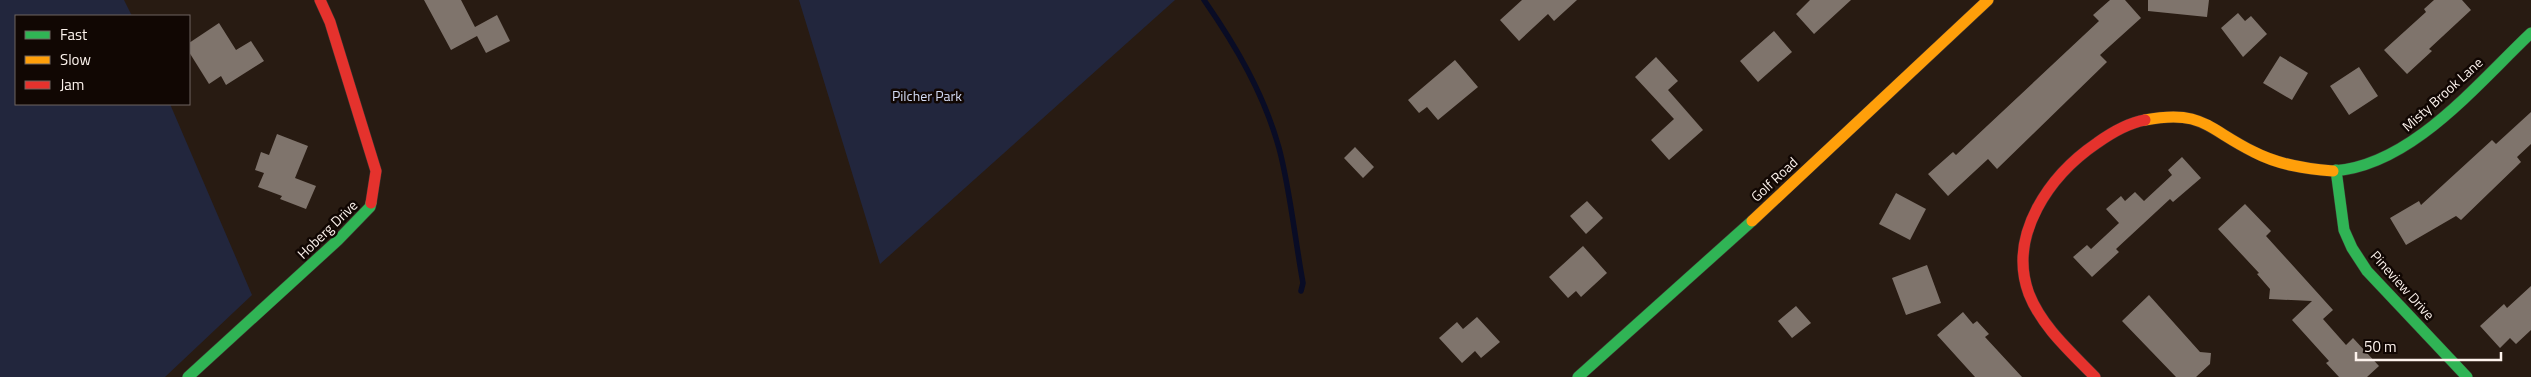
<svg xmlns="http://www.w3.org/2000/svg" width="2531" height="377" viewBox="0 0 2531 377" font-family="'Titillium Web',sans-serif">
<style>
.green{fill:#22263d}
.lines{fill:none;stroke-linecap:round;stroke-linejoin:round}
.stream{stroke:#090c25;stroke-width:5.5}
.building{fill:#7f746c}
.fast-casing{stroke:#3f3530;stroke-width:12}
.slow-casing{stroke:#3f3530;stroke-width:12}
.jam-casing{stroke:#3f3530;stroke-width:12}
.fast{stroke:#30b455;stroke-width:11}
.slow{stroke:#ff9f0a;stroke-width:11}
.jam{stroke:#e5322d;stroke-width:11}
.labels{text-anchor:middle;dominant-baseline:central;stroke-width:5;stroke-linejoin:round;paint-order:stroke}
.street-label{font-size:14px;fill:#fdf3ed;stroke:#110703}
.park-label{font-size:14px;fill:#d4dcf5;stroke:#110703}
</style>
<rect width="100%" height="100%" fill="#281b12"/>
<path class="green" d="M0 0H124L132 16H16V104H170L252 295 165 377H0Z
M799 0H1175L880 264Z"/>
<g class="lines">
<path class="stream" d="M1204 0C1236 46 1264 94 1279 148 1290 189 1295 240 1303 283L1301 291"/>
</g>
<path class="building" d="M424 0H461L475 27 497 15 510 41 486 53 477 36 451 50Z
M1522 0H1577L1554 21 1548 14 1519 41 1500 20Z
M1810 0H1851L1814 34 1796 14Z
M2110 0H2125L2141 18 2100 55 2107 62 1997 169 1988 159 1948 196 1928 174 1953 152 1956 155 2099 21 2093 15Z
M2148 0H2209L2207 17 2148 11Z
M2434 0H2462L2471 10 2429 49 2432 51 2407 74 2384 50 2426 12 2424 9Z
M2238 13 2245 21 2251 16 2267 34 2243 57 2221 28Z
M219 23 236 50 251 41 264 61 226 85 221 76 209 84 189 52V43Z
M1774 31 1792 52 1758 82 1740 61Z
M2280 56 2308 73 2292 100 2263 83Z
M1656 57 1678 81 1668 90 1703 130 1669 160 1651 140 1674 119 1635 77Z
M1455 60 1478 87 1438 120 1427 107 1419 113 1408 100Z
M2359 67 2378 96 2349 115 2330 86Z
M2531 112V144L2517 157 2521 162 2461 220 2456 216 2406 245 2390 218 2419 201 2421 205 2492 140 2496 144Z
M277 134 308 146 295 178 316 186 306 209 280 199 282 196 258 187 264 173 255 170 261 152 269 155Z
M1355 147 1374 167 1363 178 1344 158Z
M2182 157 2201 178 2173 202 2170 199 2116 249 2119 252 2092 277 2073 257 2087 245 2091 249 2119 223 2106 209 2121 196 2125 201 2135 192 2144 201 2172 175 2168 170Z
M1896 193 1926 209 1910 240 1879 224Z
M1587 201 1603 218 1586 234 1570 216Z
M2245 204 2271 231 2266 236 2333 310 2323 319 2346 345 2353 338 2379 366 2367 377H2339L2326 363 2329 361 2292 320 2312 301 2269 299 2270 289 2257 274 2259 273 2218 229Z
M1583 246 1607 273 1581 297 1576 291 1568 298 1549 277Z
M1927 265 1941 303 1906 315 1892 278Z
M2531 286V330L2516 344 2510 338 2500 348 2480 326 2504 304 2507 308Z
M2149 295 2200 352 2211 353 2210 364 2196 377H2176L2122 321Z
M1796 306 1811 323 1792 338 1778 321Z
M1963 312 1973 324 1977 321 1989 334 1985 337 2022 377H1975L1937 335Z
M1477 317 1500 342 1481 358 1475 351 1462 363 1439 338 1457 322 1463 329Z"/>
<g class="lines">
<g class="fast-casing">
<path id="fast" d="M2336 170 2344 230 2352 248 2367 271 2467 377
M2333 171C2411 166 2477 84 2531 33
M188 377 338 240 370 207 371 203
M1578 377 1752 221"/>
</g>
<g class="slow-casing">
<path id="slow" d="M2145 120C2203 109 2207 129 2254 152 2279 165 2306 169 2333 171
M1752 221 1988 0"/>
</g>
<g class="jam-casing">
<path id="jam" d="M320 0 330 22 376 171 371 203
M2095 377C2071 352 2042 327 2029 294 2007 235 2050 175 2097 143 2111 133 2128 123 2145 120"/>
</g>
<use href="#fast" class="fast"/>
<use href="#slow" class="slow"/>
<use href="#jam" class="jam"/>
</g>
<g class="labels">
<g class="street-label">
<text transform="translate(2442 94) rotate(-42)">Misty Brook Lane</text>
<text transform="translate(1774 179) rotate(-43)">Golf Road</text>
<text transform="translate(327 229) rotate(-44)">Hoberg Drive</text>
<text transform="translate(2403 285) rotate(48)">Pineview Drive</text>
</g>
<g class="park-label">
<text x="927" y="95">Pilcher Park</text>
</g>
</g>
<rect x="15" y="15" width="175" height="90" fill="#110703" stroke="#6f6561"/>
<rect x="25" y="31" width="25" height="8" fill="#30b455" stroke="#6f6561"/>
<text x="60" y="40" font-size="15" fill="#fdf3ed">Fast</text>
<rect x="25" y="56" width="25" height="8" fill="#ff9f0a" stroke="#6f6561"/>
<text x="60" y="65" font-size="15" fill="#fdf3ed">Slow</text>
<rect x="25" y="81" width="25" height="8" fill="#e5322d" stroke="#6f6561"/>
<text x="60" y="90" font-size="15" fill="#fdf3ed">Jam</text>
<path d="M2356 352v8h145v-8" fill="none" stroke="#fdf3ed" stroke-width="2.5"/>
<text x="2364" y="352" font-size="15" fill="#fdf3ed" stroke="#110703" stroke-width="4" paint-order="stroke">50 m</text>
</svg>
